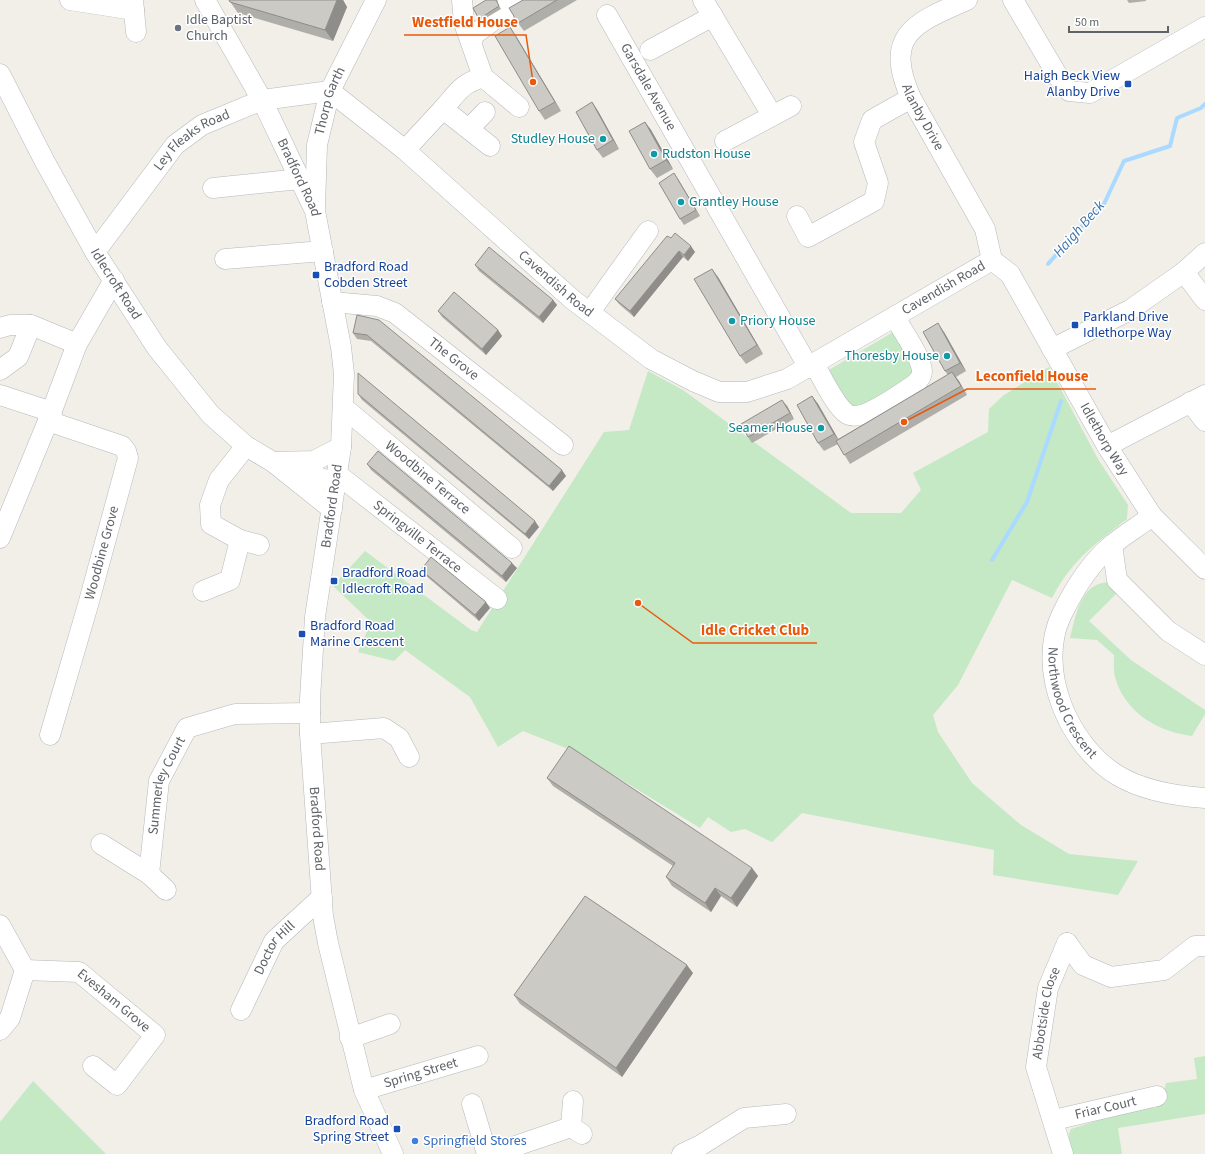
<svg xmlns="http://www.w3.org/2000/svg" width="1205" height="1154" viewBox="0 0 1205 1154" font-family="'Source Sans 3',sans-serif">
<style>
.green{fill:#c5e8c5}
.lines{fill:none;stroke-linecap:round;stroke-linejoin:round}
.stream{stroke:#aadaff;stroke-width:4}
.minor-casing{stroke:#b5b8bc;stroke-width:21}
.minor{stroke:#fff;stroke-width:20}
.wall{fill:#afaea9}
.shaded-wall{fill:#8f8d8a}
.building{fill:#cccac5;stroke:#8f8d8a}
.worship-dot{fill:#6b7280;stroke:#fff;stroke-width:1.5}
.transit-dot{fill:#1a4fb4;stroke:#fff;stroke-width:1.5}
.culture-dot{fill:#0f9aa8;stroke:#fff;stroke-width:1.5}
.shop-dot{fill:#3f7fe0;stroke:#fff;stroke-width:1.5}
.labels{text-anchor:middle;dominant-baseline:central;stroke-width:3;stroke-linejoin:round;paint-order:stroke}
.worship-label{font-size:14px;fill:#5b616d;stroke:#fff;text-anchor:start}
.transit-label{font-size:14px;fill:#164399;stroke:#fff;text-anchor:start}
.street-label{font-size:14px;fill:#5f6368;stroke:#fff}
.culture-label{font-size:14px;fill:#0d838f;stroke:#fff;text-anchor:end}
.shop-label{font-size:14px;fill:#366cbe;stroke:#fff;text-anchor:start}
.water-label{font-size:15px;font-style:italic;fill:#4174aa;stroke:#fff}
.leader{fill:none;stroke:#e8590c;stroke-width:1.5}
.callout-dot{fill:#e8590c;stroke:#fff;stroke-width:1.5}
.callout-label{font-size:15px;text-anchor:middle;font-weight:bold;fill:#e8590c;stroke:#fff;stroke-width:3;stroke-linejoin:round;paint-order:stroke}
</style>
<rect width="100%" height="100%" fill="#f1efe8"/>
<path class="green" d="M895 331 913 364 914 376 878 400 854 407 847 404 827 371Z
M1049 367 1098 459 1128 505 1127 519C1095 544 1071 561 1052 598L1012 580 958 685 933 715 938 732 972 783 1021 825 1069 854 1138 861 1118 895 993 875 994 850 802 813 772 842 745 829 731 832 708 817 700 828 576 752 523 731 498 747 470 697 405 650 394 661 358 652 371 622 333 586 365 551 471 630 477 632 604 432 629 430 648 371 683 390 851 513H901L921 490 913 473 988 432 989 409 1004 395Z
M1108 582 1120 590 1089 621 1131 660 1205 710V714L1192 736C1159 732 1126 713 1116 680 1113 673 1114 663 1114 655L1097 640 1070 638C1076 615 1080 584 1108 582Z
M1205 1056V1114L1118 1128 1122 1154H1072C1070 1145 1066 1137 1071 1129L1140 1107 1155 1108 1161 1103 1166 1083 1197 1079 1194 1058Z
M33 1081 106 1154H0V1122Z"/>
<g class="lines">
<path class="stream" d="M1048 264 1078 230 1104 204 1124 161 1170 146 1177 118 1201 108 1205 104
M992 560 1027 502 1061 401"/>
<g class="minor-casing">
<g id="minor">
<path d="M70 0 134 10"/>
<path d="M133 0 136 32"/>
<path id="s1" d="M205 0 262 100 315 211 341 347 344 374 341 447 315 617 310 699V734L323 916 328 943 364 1090 393 1154"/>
<path d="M703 0 772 115"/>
<path id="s2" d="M967 0C914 23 883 35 911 98L985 229 992 260"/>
<path d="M1013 0 1059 78 1069 91 1090 93 1205 27"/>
<path id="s3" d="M607 15 809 368"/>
<path d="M471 42 475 34 505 12 508 2 511 0"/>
<path d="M650 50 713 16"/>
<path id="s4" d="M0 74 45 162 95 252 157 348 210 414 246 446 273 462 332 509"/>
<path d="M483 77 519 107"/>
<path d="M443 109C458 92 461 84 483 77L464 23 462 0"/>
<path d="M469 129 485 112"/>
<path d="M725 141 791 106"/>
<path d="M405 150 443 109 490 146"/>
<path d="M213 188 300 179"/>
<path id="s5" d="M315 207 317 145 330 91 376 0"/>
<path d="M797 216 808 237 874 201 878 183 864 142 872 120 911 98"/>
<path id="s6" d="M95 252 175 145 202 125 262 100 330 91 405 150 573 300 651 359 693 381 719 392H747L787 379 992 260"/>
<path d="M225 259 323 251"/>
<path id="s7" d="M992 260 1010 274 1107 446 1152 516 1205 569"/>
<path d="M1184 272 1205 300"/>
<path id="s8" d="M332 302 377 306 395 313 563 445"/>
<path d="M590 312 648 231"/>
<path d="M0 328 10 325H31"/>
<path d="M1052 349 1130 310 1184 272 1205 253"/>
<path d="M814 364C822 377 835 406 847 414 862 423 900 394 914 385 917 382 922 377 922 372 922 357 902 331 895 317"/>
<path d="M0 370 18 357 31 325 77 344"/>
<path d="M0 395 52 412"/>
<path d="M1190 402 1205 421"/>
<path id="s9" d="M343 407 512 548"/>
<path d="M48 421 122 446 126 451 128 458 88 605 50 735"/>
<path d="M246 446 219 480 210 505 211 524 240 540 259 545"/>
<path d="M1107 446 1205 395"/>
<path d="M273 462 314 461 341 447"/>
<path d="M286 466 335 483"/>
<path id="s10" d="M337 474 497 599"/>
<path id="s11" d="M1152 516C1139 526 1125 534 1112 545 1091 562 1073 591 1061 616 1036 670 1069 746 1117 775 1143 791 1176 796 1205 798"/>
<path d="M0 538 48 421 77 344 114 280"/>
<path d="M1112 545 1117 580 1168 631 1205 655"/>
<path d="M203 591 230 580 240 540"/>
<path d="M310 734 384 728 399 738 409 757"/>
<path d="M101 844 149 874 166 890"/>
<path id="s12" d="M149 874 159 781 187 728 235 714 310 713"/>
<path d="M0 925 25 970 10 1018 0 1030"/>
<path d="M1067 943 1083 965 1111 977 1164 970 1195 946H1205"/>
<path id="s13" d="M25 970 79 972 155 1035 117 1085 93 1066"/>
<path id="s14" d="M241 1010 274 941 322 897"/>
<path d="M350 1038 390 1024"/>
<path id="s15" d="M364 1090 478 1056"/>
<path d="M573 1101 571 1127 582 1134"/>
<path d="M472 1104 487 1154"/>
<path id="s16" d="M1054 1120 1157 1096"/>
<path d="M492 1154 571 1127"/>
<path d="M682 1154 701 1145 744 1118 786 1114"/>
<path id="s17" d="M1063 1154 1036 1067 1048 988 1067 943"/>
</g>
</g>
<use href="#minor" class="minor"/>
</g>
<path class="wall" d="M229 0H343L347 7 333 41 238 13Z
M496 0 501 9 481 21 473 8Z
M523 0H577L524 31 518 23Z
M1127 0H1146V1L1129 3Z
M516 36 561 111 545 120 539 111Z
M592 102 598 111 619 149 603 158 597 150Z
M645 122 651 130 673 169 657 178 650 169Z
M678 179 700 216 684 225 680 219Z
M671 238 695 252 688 261 683 257 634 317 619 304 615 299Z
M475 265 553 300 557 305 543 323 479 271Z
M718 277 763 354 746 364 740 356Z
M438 311 498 330 502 336 486 355 442 317Z
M357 315 566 476 553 491 371 341 357 339 353 333Z
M944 332 966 371 956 377 967 395 850 464 838 444 824 451 818 443 812 396 818 404 838 439 948 375 945 371Z
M358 394 539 527 529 539 362 400Z
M787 406 794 419 752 443 748 437Z
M367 464 517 568 506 582 371 470Z
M421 570 490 608 479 621 425 575Z
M547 778 752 868 758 876 737 907 721 896 711 912 672 886 666 877 673 866 553 786Z
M693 973 622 1077 520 1004 514 995Z"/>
<path class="shaded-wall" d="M337 0H343L347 7 333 41 325 30Z
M510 27 516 36 561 111 555 102Z
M592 102 598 111 619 149 613 140Z
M645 122 651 130 673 169 666 160Z
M674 173 678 179 700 216 696 210Z
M691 246 695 252 688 261 684 255Z
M679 251 683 257 634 317 630 311Z
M712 269 718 277 763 354 757 345Z
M553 300 557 305 543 323 539 317Z
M938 323 944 332 966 371 960 363Z
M498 330 502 336 486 355 482 349Z
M952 372 959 381 967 395 961 386Z
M812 396 818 404 840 442 834 434Z
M782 400 787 406 794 419 790 413Z
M562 470 566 476 553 491 549 486Z
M535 521 539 527 529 539 525 534Z
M512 563 517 568 506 582 502 576Z
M486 602 490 608 479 621 475 615Z
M752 868 758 876 737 907 731 898Z
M715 888 721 896 711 912 705 903Z
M687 965 693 973 622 1077 616 1068Z"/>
<path class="building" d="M229 0H337L325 30 230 2Z
M486 0H496L499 6 479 19 473 8Z
M523 0H557L518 23 509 8Z
M510 27 555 102 539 111 495 36Z
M592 102 613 140 597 150 576 112Z
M645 122 666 160 650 169 629 131Z
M674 173 696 210 680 219 659 183Z
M675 233 691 246 684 255 679 251 630 311 615 299 667 236 671 238Z
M489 247 553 300 539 317 475 265Z
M712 269 757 345 740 356 694 279Z
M454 292 498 330 482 349 438 311Z
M357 315 379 320 562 470 549 486 367 335 353 333Z
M938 323 960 363 945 371 923 332Z
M952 372 961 386 844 455 836 441Z
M358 373 535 521 525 534 358 394Z
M812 396 834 434 818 443 797 405Z
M782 400 790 413 748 437 741 424Z
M378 451 512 563 502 576 367 464Z
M431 557 486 602 475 615 421 570Z
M569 746 752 868 731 898 715 888 705 903 666 877 675 863 547 778Z
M585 896 687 965 616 1068 514 995Z"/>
<circle class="worship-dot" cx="178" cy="28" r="4"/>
<g class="transit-dot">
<rect x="1124" y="80" width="8" height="8" rx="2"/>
<rect x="312" y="271" width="8" height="8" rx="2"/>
<rect x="1071" y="321" width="8" height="8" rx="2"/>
<rect x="330" y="577" width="8" height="8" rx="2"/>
<rect x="298" y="630" width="8" height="8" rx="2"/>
<rect x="393" y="1125" width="8" height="8" rx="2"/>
</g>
<g class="culture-dot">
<circle cx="603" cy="139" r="4"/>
<circle cx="654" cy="154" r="4"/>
<circle cx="681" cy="202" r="4"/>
<circle cx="732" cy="321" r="4"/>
<circle cx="947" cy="356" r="4"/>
<circle cx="821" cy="428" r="4"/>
</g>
<circle class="shop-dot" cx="415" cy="1141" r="4"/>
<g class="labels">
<g class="worship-label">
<text x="186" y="20">Idle Baptist<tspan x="186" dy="16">Church</tspan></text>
</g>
<g class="transit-label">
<text x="1120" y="76" text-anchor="end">Haigh Beck View<tspan x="1120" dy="16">Alanby Drive</tspan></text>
<text x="324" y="267">Bradford Road<tspan x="324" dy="16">Cobden Street</tspan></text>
<text x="1083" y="317">Parkland Drive<tspan x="1083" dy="16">Idlethorpe Way</tspan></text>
<text x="342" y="573">Bradford Road<tspan x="342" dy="16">Idlecroft Road</tspan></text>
<text x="310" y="626">Bradford Road<tspan x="310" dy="16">Marine Crescent</tspan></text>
<text x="389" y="1121" text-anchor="end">Bradford Road<tspan x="389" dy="16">Spring Street</tspan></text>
</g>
<g class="street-label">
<text stroke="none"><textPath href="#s3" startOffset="83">Garsdale Avenue</textPath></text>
<text stroke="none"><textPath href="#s5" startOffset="108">Thorp Garth</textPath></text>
<text stroke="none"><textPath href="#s2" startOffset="158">Alanby Drive</textPath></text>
<text stroke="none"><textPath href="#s6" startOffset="150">Ley Fleaks Road</textPath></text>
<text stroke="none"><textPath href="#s1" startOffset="201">Bradford Road</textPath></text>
<text stroke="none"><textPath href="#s4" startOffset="240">Idlecroft Road</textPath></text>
<text stroke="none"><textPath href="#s6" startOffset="598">Cavendish Road</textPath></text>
<text stroke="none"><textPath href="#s6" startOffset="1046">Cavendish Road</textPath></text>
<text stroke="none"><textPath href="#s8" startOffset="139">The Grove</textPath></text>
<text stroke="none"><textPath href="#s7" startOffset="213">Idlethorp Way</textPath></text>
<text stroke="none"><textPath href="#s9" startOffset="110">Woodbine Terrace</textPath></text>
<text transform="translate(332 506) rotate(-82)">Bradford Road</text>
<text stroke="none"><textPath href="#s10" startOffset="102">Springville Terrace</textPath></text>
<text transform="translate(102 553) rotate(-75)">Woodbine Grove</text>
<text stroke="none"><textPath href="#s11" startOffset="230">Northwood Crescent</textPath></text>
<text stroke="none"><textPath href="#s12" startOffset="91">Summerley Court</textPath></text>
<text stroke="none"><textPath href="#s1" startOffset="861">Bradford Road</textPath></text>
<text stroke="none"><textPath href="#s14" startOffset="71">Doctor Hill</textPath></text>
<text stroke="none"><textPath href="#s13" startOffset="99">Evesham Grove</textPath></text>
<text stroke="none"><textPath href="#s17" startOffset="146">Abbotside Close</textPath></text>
<text stroke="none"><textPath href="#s15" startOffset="59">Spring Street</textPath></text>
<text stroke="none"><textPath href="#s16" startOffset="53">Friar Court</textPath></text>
</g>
<g class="culture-label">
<text x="595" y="139">Studley House</text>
<text x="662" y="154" text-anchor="start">Rudston House</text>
<text x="689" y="202" text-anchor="start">Grantley House</text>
<text x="740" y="321" text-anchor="start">Priory House</text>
<text x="939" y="356">Thoresby House</text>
<text x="813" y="428">Seamer House</text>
</g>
<g class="shop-label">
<text x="423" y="1141">Springfield Stores</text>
</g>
<g class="water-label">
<text transform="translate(1079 229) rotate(-49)">Haigh Beck</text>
</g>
</g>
<path class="leader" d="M533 82L526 35H404M904 422L967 389H1096M638 603L693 643H817"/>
<g class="callout-dot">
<circle cx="533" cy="82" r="4"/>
<circle cx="904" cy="422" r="4"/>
<circle cx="638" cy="603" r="4"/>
</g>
<g class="callout-label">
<text x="465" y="27">Westfield House</text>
<text x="1032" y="381">Leconfield House</text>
<text x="755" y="635">Idle Cricket Club</text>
</g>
<path d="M1069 26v6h99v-6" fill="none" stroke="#5f6368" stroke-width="2"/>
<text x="1075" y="26" font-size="12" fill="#5f6368" stroke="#ffffff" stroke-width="3" paint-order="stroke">50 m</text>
</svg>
